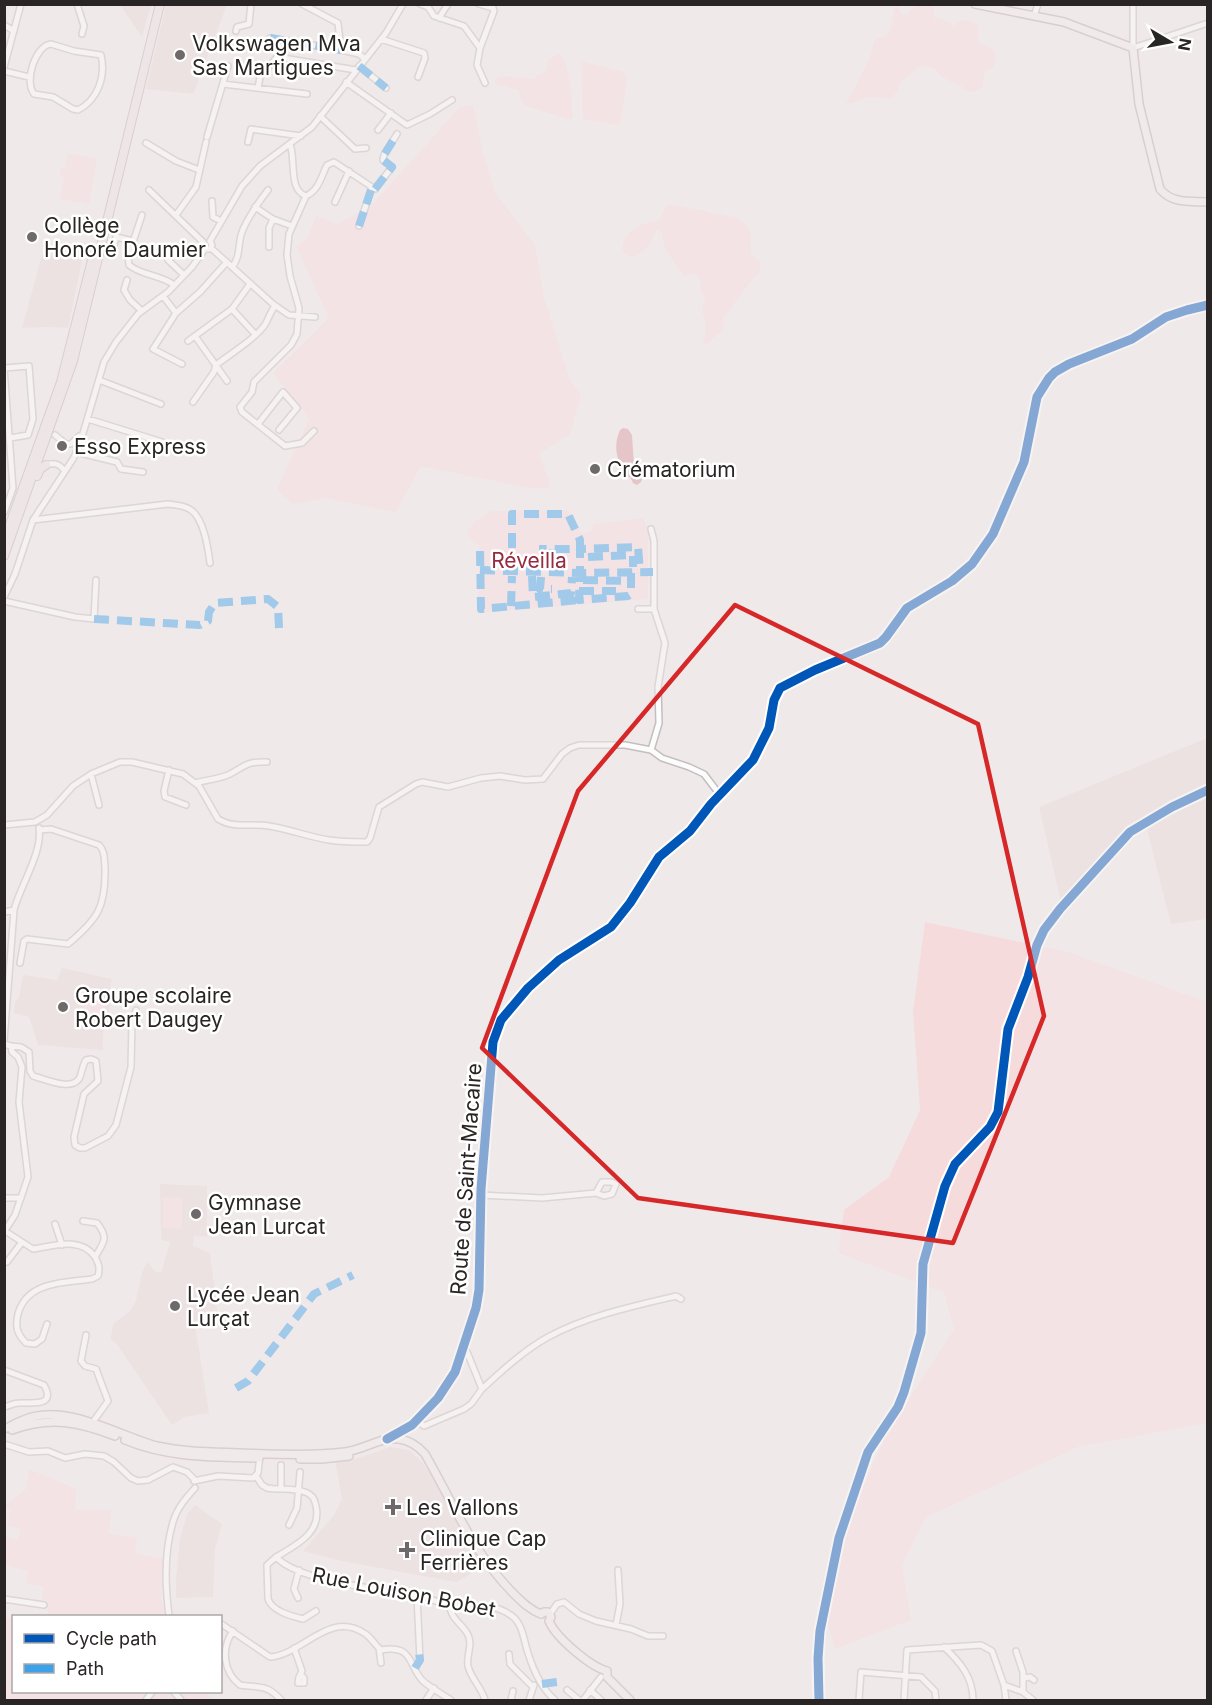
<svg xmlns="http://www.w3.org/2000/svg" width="1212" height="1705" viewBox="0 0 1212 1705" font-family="Inter,sans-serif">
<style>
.built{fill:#e7d9da}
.green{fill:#f6dbdd}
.water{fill:#da9aa1}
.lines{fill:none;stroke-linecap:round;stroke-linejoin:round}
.minor-casing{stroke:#c3bebf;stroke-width:8}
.major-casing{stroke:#bdafb0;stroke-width:10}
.highway-casing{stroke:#bdafb0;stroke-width:10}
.minor{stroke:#fdfcfc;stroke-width:5}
.major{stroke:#f2ecec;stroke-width:7}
.highway{stroke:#ece0e2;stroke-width:8}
.quiet{stroke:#3ea2eb;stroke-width:8;stroke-dasharray:15 8;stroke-linecap:butt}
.cycleway-casing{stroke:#fff;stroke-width:13}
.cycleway{stroke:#0057b8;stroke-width:9}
.marked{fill:none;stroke:#d62828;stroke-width:4.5;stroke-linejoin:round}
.poi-dot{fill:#6f6a6a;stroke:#fff;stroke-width:2}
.labels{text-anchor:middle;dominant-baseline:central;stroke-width:5;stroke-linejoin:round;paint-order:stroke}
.poi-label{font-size:21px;fill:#2a2525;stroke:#fff;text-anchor:start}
.park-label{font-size:21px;fill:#962c40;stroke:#fff}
.street-label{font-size:21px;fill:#2a2525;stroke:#fff}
</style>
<rect width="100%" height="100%" fill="#f0e9ea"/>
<path class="built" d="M120 5H151L142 37Z
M166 5H227L193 94 146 89Z
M42 255 83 256 68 328 48 327 22 328Z
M1207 738V919L1171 924 1144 817 1117 839 1061 902 1039 807Z
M62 968 112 979 110 988 114 991 103 1035V1050L38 1045 29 1017 14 1013 15 1001 19 998 23 975 57 980Z
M160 1184 207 1186V1237L194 1236 193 1246 210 1253 219 1324H195L209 1413 184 1417 172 1425 116 1343 111 1340V1337L113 1324 130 1311 136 1300 142 1272 147 1262 156 1272 161 1273 170 1242 161 1240Z
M390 1447 409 1450 421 1461 430 1473 456 1521 485 1566 456 1582 341 1561 303 1551 334 1515 342 1499 335 1461 355 1459Z
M195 1505 222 1524 215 1549 213 1597 176 1598V1578L180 1539 187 1514Z"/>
<path class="green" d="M897 5 901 14 907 15 914 7 934 5V17L950 22 953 26 962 20 974 22 978 26 979 42 994 50 996 56 994 66 985 72 982 88 971 92 966 91 962 87 942 77 935 69 920 66 901 81 898 91 891 99C884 99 877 97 870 97 862 97 856 104 846 104L869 60 875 39 887 36C891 29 895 16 893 9Z
M560 53C572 72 571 95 573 117L571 120 523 105 518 90 495 84V79L501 76 533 79 547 70 548 60Z
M581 61 623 72 627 78 620 125 583 119Z
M473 105 483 152 495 192 535 245 544 298 570 380 581 395 570 434 539 454 551 487 535 489 421 466 396 512 326 498 293 504 277 490 309 419 273 373 329 318 296 246 306 240 316 216 337 224 371 206 460 107Z
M68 154 97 158 89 204 60 199 64 177 59 176 61 167 65 168Z
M670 204 739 218 750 229 751 255 761 262 759 273C745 286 735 304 722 320L724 325 723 330 703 347C702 340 707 335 706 328 705 313 699 316 705 299L700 289V278L695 274 684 276 665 249 662 232 657 230C648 245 651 248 633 257L623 254C618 235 641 221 659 221L666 206Z
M569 510 582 534 593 530V524L643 518 648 531V599L478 613 479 548 481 547 469 537 467 532 474 522 491 511Z
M925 922 1068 952 1207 1002V1423L1078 1447 926 1517 902 1565 911 1620 835 1649 820 1597 829 1552 852 1513 886 1435 954 1329 944 1292 838 1253 844 1210 889 1177 920 1110 913 1011Z
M86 996 106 999 101 1030 81 1026Z
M163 1197 182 1198V1229L163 1228Z
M29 1469 76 1489 75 1510H111L109 1534 137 1537 135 1553 164 1559 161 1598 166 1616H47L49 1601 41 1599 44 1587 27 1584 28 1571 5 1565V1539L6 1537 18 1540 21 1529 7 1526 11 1511 5 1506 26 1489Z
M4 1617 13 1619 14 1692H205L215 1700H5Z"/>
<path class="water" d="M623 428 628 429 632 435 634 465 642 479 641 482 637 485 633 483 630 477 626 478C618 461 612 448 620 430Z"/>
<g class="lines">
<g class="minor-casing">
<path id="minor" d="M77 4 84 26 82 34
M302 4 338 23 341 50 359 54 365 59
M420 4 428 7 434 16 464 26 480 48
M479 4 493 8 494 11 480 48 477 65 485 83
M1133 4V48L1208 23
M1034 16 1038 4
M439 18 448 4
M4 25 14 31
M236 31 237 27 249 24 251 4
M270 38 341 50
M381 39 424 53 425 58 418 77
M51 44 74 51 101 55C106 76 98 100 78 110L73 109 53 97 34 94C24 81 35 46 51 44Z
M359 66 386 88
M4 67 21 4
M4 71 29 77
M346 82 407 125 430 114 452 100
M223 84 307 94
M258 88 260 77 277 57 356 70
M320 116 355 149 366 148
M378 130 391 113
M207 137 228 66
M248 142 251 129 301 136
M146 143 176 161 199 170
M290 144C296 160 288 190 306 196 319 190 321 177 327 165L334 162 375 189 392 167 383 160 384 155 397 134
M149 190 203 242
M306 196 289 234 287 255 290 276 299 308 297 334 291 345 254 382 252 392 240 407 242 412 285 446 302 443 314 431
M212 201 213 217 221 221
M335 202 349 171
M255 207 273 219 292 226
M142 215 128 257 129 265C140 275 161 275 174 285
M176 215 196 187 206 142
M359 226 372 187
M210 241 242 186 260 166 312 127 386 33 403 4
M179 247 168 260 184 275
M269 247V228L273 219
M211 248 273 304 289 315 315 317
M112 253 116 237 133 241
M232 267C240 258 238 247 241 235 246 219 258 203 268 190
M127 280 124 290 130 300 142 311
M163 296 176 313 153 349 182 364
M232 309 255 334
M176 313 200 292 227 262
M195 336 227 381
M188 341 232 309 250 284
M4 368 13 488 4 513
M5 368 29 366 33 419 28 435 10 438
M99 380 161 404
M193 402 214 372 216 365C230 354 257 338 266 323 269 317 271 311 275 306
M88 419 162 442
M258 424 283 392 297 408 279 430
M55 435 66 444H71L79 436H82
M76 452 117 462 121 469 143 472
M46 465C55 462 59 464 65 471
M33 520 168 504C176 505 184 505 191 510 204 519 208 548 210 563
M4 597 15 574 33 520 73 459 79 447 104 362 116 342 138 314 168 292 192 267 205 249H210L212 245 210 241
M4 601 75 617 94 619 96 580
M638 609H654
M651 750 659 723 658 687 665 643 654 609V541L651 529
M169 770 164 791 165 797 186 805
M91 774 99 805
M195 783C206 780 220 779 230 774 245 766 247 761 267 762
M4 825 35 822 47 815 73 786 91 774 120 762H132L183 774 199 786 218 819C234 829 252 823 269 826 289 829 309 837 329 840 341 842 354 842 367 842L370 838 379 807 416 784 422 782 448 787 481 778 500 776 525 780 543 779 562 754 570 748 579 745H625L651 750 662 758 689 767 704 774 720 795
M4 912 14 910
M20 963 24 941 27 939 68 944C98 919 106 907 105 867 104 858 105 851 99 845L51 829 40 830
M4 1041 14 910C20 886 43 852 39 828
M4 1044 11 1046 12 1052 18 1057 22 1067 19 1102 28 1177 15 1215 4 1232
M11 1046 21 1047 29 1052 30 1071 33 1076C45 1079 70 1091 79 1079 82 1073 82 1066 86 1060L91 1059 96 1061 98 1081 84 1094 74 1137 75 1145 80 1148H85L108 1136 116 1125 131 1067 132 1021 136 1010
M481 1195 542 1198 596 1193 604 1196 612 1194 616 1184 611 1182H602L596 1193
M4 1198H21
M83 1221 97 1223C109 1238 104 1242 95 1257
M55 1224 62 1245
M5 1231 33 1249C54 1246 81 1236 95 1257 99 1264 100 1268 98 1276L92 1279C64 1283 27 1281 18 1314 15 1327 17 1334 26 1343L35 1344 42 1339 47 1324
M7 1262 22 1242
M86 1335 81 1361 85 1366 96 1369 108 1401 90 1426
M4 1370 44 1385C57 1408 30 1402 19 1403 14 1403 9 1406 4 1407
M482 1389C503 1370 523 1351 548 1337 587 1316 633 1306 676 1296L681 1299
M417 1421 424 1426 464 1409 471 1404 482 1389 465 1347
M388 1439 412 1425 438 1398 455 1372 476 1308 479 1290 481 1189 493 1042 501 1020 528 988 559 960 611 927 630 903 659 857 690 831 711 804 753 760 769 728 774 700 780 688 815 670 880 643 886 637 907 608 952 581 972 564 993 534 1024 462 1037 397 1049 378 1055 372 1069 364 1132 339 1166 317 1187 310 1208 305
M4 1444 29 1452 48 1451 65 1458 85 1454 104 1456 114 1462 131 1478 138 1481 148 1480 173 1467 187 1472 195 1480
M256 1476 262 1485 267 1488C279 1490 293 1488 305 1492 311 1494 315 1499 316 1506 322 1533 296 1545 276 1557 299 1582 386 1590 420 1596 430 1598 440 1604 451 1605 472 1608 492 1601 512 1616 523 1624 524 1642 528 1653 533 1669 542 1689 555 1700
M194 1481 218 1476 253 1478 258 1473 260 1455
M281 1489V1465
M289 1525 297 1508 300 1472
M276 1557 267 1565 268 1599C272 1611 291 1616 303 1619L316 1611
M298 1598 294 1589 299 1570
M4 1599 44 1605
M450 1605C450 1618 461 1623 467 1633 474 1644 466 1654 468 1666 471 1679 482 1688 485 1700
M550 1614 557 1604 564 1602 579 1614 596 1621 631 1629 648 1636H663
M169 1616C165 1585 164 1549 174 1519 178 1507 187 1497 195 1488
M220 1623 270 1657C302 1655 329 1610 364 1633 371 1637 375 1645 381 1650 414 1644 408 1666 423 1681 431 1688 442 1694 451 1700
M616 1625 620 1604 618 1570
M233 1631C221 1648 223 1672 240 1685 259 1688 267 1684 281 1700
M944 1647C960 1662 973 1677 973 1700
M294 1648 302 1671 299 1677 298 1683H304V1678L301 1675
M379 1648 381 1663
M1016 1651 1023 1672V1692
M509 1654 510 1664 532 1686
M415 1668 420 1660 417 1596
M1024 1678 1030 1677 1034 1680
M1004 1685 1006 1700
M567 1690 579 1700
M590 1690 601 1700
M174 1692 181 1700
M146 1700 152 1692
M426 1700 434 1688
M511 1700 513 1691
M529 1700 534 1685
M583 1700 601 1677
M819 1700 818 1658 820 1631 839 1538 868 1452 898 1407 904 1392 921 1333 923 1264 945 1186 955 1164 990 1127 998 1112 1008 1029 1028 977 1037 945 1044 930 1060 909 1130 832 1172 807 1208 790
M859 1700 861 1672 921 1677 935 1691 936 1700
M904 1700 907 1650 981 1645 992 1651 1004 1685 1023 1692 1033 1700"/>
</g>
<g class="major-casing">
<path id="major" d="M975 4 1064 22 1133 48 1139 104 1160 189C1172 204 1190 201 1208 202
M4 1429C10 1427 15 1423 21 1421 64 1401 116 1435 157 1446 184 1452 212 1452 239 1453 274 1454 310 1456 345 1452 363 1450 380 1437 398 1439 409 1440 417 1445 425 1454 453 1503 474 1555 515 1595 522 1602 530 1610 541 1614
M12 1430C50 1416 79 1422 115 1436
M125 1440C168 1458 213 1457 259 1458
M300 1459H322L349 1456
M541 1614 544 1612H548L551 1617 549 1621
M549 1621C556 1638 591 1667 607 1671V1677L630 1700"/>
</g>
<g class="highway-casing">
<path id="highway" d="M37 476 40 469 46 465
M4 541 61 382 93 256
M4 556 73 361 160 4"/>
</g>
<use href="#minor" class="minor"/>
<use href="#major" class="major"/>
<use href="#highway" class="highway"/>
<path class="quiet" d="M270 38 341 50
M359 66 386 88
M375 189 392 167 383 160 384 155 397 134
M359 226 372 187
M552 549V572
M480 551 481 609 579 600
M588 557 633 555V567
M480 570 580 573V549L638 547 640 572
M512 571V514H568L580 540V549H539
M631 573V594L628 596 579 600 580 573 653 572
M532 576 533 597 571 593 572 577
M541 577 540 589H552
M583 580 631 581
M579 591H616
M511 606 512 576
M94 619 200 625 208 621 209 612 215 603 268 599 278 607 279 628
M236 1388 248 1381 314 1294 353 1275
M415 1668 420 1660 419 1653
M542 1684 557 1682"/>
<g class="cycleway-casing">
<path id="cycleway" d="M387 1439 412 1425 438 1398 455 1372 476 1308 479 1290 481 1189 493 1042 501 1020 528 988 559 960 611 927 630 903 659 857 690 831 711 804 753 760 769 728 774 700 780 688 815 670 880 643 886 637 907 608 952 581 972 564 993 534 1024 462 1037 397 1049 378 1055 372 1069 364 1132 339 1166 317 1187 310 1208 305
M819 1700 818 1658 820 1631 839 1538 868 1452 898 1407 904 1392 921 1333 923 1264 945 1186 955 1164 990 1127 998 1112 1008 1029 1028 977 1037 945 1044 930 1060 909 1130 832 1172 807 1208 790"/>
</g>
<use href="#cycleway" class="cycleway"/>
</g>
<path d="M0 0H1212V1705H0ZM735 605 978 724 1044 1016 953 1243 638 1198 482 1048 578 791Z" fill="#f0e9ea" fill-opacity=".55" fill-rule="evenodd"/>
<path class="marked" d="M735 605 978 724 1044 1016 953 1243 638 1198 482 1048 578 791Z"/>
<g class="poi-dot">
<circle cx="180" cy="55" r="6"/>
<circle cx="32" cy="237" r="6"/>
<circle cx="62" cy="446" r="6"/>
<circle cx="595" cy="469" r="6"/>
<circle cx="63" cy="1007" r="6"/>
<circle cx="196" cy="1214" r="6"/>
<circle cx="175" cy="1306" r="6"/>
<path d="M390 1498h6v6h6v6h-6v6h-6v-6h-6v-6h6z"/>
<path d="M404 1541h6v6h6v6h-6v6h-6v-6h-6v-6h6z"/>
</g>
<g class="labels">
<g class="poi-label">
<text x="192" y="43">Volkswagen Mva<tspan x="192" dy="24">Sas Martigues</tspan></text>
<text x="44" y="225">Collège<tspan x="44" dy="24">Honoré Daumier</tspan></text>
<text x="74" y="446">Esso Express</text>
<text x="607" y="469">Crématorium</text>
<text x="75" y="995">Groupe scolaire<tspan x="75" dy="24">Robert Daugey</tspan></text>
<text x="208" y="1202">Gymnase<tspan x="208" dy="24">Jean Lurcat</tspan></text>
<text x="187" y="1294">Lycée Jean<tspan x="187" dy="24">Lurçat</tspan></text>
<text x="406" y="1507">Les Vallons</text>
<text x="420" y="1538">Clinique Cap<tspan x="420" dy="24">Ferrières</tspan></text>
</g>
<g class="park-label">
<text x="529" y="560">Réveilla</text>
</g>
<g class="street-label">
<text transform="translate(466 1179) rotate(-86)">Route de Saint-Macaire</text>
<text transform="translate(404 1592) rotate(11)">Rue Louison Bobet</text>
</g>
</g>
<rect width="1212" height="1705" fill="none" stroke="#2a2525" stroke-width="12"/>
<rect x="12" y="1615" width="210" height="78" fill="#ffffff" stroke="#aaa8a8" stroke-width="1.5"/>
<rect x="24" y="1634" width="30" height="9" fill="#0057b8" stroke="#aaa8a8" stroke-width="1.5"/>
<text x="66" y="1645" font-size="18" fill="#2a2525">Cycle path</text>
<rect x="24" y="1664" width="30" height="9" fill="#3ea2eb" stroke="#aaa8a8" stroke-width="1.5"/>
<text x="66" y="1675" font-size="18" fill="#2a2525">Path</text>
<g transform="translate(1170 42) rotate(100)" stroke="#ffffff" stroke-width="4.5" paint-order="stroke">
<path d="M0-4.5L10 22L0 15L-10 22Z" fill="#2a2525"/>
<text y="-9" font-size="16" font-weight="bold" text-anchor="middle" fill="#2a2525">N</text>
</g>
</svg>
